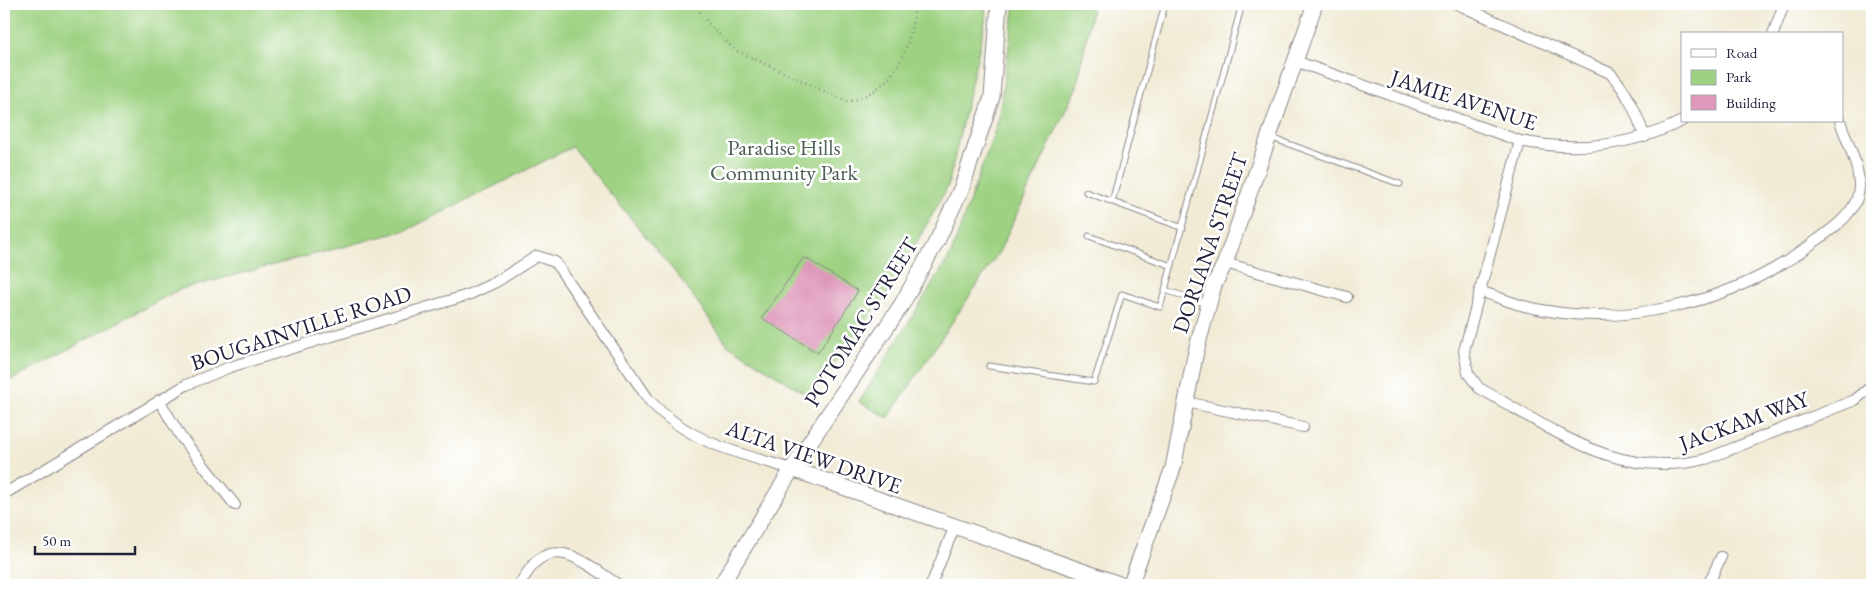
<svg xmlns="http://www.w3.org/2000/svg" width="1876" height="589" viewBox="0 0 1876 589" font-family="'EB Garamond',serif">
<style>
.green{fill:#9ed282;stroke:#607a5e}
.building{fill:#de98ba}
.lines{fill:none;stroke-linecap:round;stroke-linejoin:round}
.lane-casing{stroke:#8a8688;stroke-width:7}
.street-casing{stroke:#8a8688;stroke-width:12}
.secondary-casing{stroke:#8a8688;stroke-width:17}
.path{stroke:#8a8688;stroke-width:2.5;stroke-dasharray:1 4;stroke-linecap:butt}
.lane{stroke:#fff;stroke-width:5}
.street{stroke:#fff;stroke-width:10}
.secondary{stroke:#fff;stroke-width:15}
.labels{text-anchor:middle;dominant-baseline:central;stroke-width:5;stroke-linejoin:round;paint-order:stroke}
.street-label{font-size:22px;fill:#22223b;stroke:#fff}
.park-label{font-size:22px;fill:#4d6054;stroke:#fff}
</style>
<rect width="100%" height="100%" fill="#fff"/>
<filter id="ink" filterUnits="userSpaceOnUse"><feTurbulence type="fractalNoise" baseFrequency=".02" numOctaves="2"/><feDisplacementMap in="SourceGraphic" scale="10" xChannelSelector="R" yChannelSelector="G"/><feConvolveMatrix kernelMatrix="1 2 1 2 8 2 1 2 1" color-interpolation-filters="sRGB"/></filter>
<filter id="wash" filterUnits="userSpaceOnUse"><feTurbulence type="fractalNoise" baseFrequency=".0096" numOctaves="4" result="noise"/><feDisplacementMap in="SourceGraphic" scale="20" xChannelSelector="R" yChannelSelector="G"/><feGaussianBlur stdDeviation="1.12" result="paint"/><feColorMatrix in="noise" values="0 0 0 0 0 0 0 0 0 0 0 0 0 0 0 0 0 1.4 0 .05"/><feComposite in="paint" operator="in"/></filter>
<g filter="url(#wash)">
<rect width="100%" height="100%" fill="#f1ebd5"/>
<path class="green" d="M4 4H985L986 18 948 186 891 289 809 396 727 344 683 282 572 147 407 230 178 290 4 384Z
M1015 4H1093L1077 86 999 252 888 418 859 402 951 254 998 121Z"/>
<g id="blocks">
<path class="building" d="M804 257 858 291 818 353 762 318Z"/>
</g>
</g>
<g filter="url(#ink)">
<use href="#blocks" fill-opacity="0" stroke="#8a8688" stroke-width="1"/>
<g class="lines">
<g class="lane-casing">
<path id="lane" d="M1272 138 1400 184
M1086 192 1183 228
M1112 202 1165 4
M1089 236 1172 266
M1165 290 1242 4
M989 366 1094 382 1122 294 1160 307 1165 290 1208 304"/>
</g>
<g class="street-casing">
<path id="street" d="M1457 4 1610 73C1628 92 1636 113 1645 137
M1773 34 1784 4
M1295 61 1520 141C1577 152 1630 147 1682 121
M1520 141 1464 351 1468 373 1479 388C1554 429 1616 481 1706 459L1855 400 1872 386
M1225 263 1347 297
M1480 291C1495 296 1509 302 1524 306 1619 330 1731 304 1809 246 1825 234 1851 218 1857 198 1865 175 1847 143 1840 121
M159 400 181 437 235 505
M1186 402 1303 427
M4 494 186 385 230 367 468 295 496 282 537 256 555 262 649 400C689 443 738 453 792 469
M519 585C525 577 530 566 538 560 564 539 597 572 619 585
M931 585 954 528
M1708 585 1721 557"/>
</g>
<g class="secondary-casing">
<path id="secondary" d="M792 469 1122 585
M721 585 792 469 902 304 938 239 962 187 992 97 999 4
M1130 585 1173 468 1196 351 1214 285 1225 263 1315 4"/>
</g>
<path class="path" d="M693 4 713 29 735 50 848 102C897 88 910 51 915 4"/>
<use href="#lane" class="lane"/>
<use href="#street" class="street"/>
<use href="#secondary" class="secondary"/>
</g>
</g>
<g class="labels">
<g class="street-label">
<text transform="translate(1464 100) rotate(18)">JAMIE AVENUE</text>
<text transform="translate(1210 243) rotate(-71)">DORIANA STREET</text>
<text transform="translate(861 322) rotate(-58)">POTOMAC STREET</text>
<text transform="translate(301 328) rotate(-18)">BOUGAINVILLE ROAD</text>
<text transform="translate(1744 421) rotate(-20)">JACKAM WAY</text>
<text transform="translate(814 457) rotate(19)">ALTA VIEW DRIVE</text>
</g>
<g class="park-label">
<text x="784" y="147">Paradise Hills<tspan x="784" dy="25">Community Park</tspan></text>
</g>
</g>
<rect width="1876" height="589" fill="none" stroke="#fff" stroke-width="20"/>
<rect x="1681" y="32" width="162" height="90" fill="#ffffff" stroke="#a7a7b1"/>
<rect x="1691" y="49" width="25" height="8" fill="#ffffff" stroke="#a7a7b1"/>
<text x="1726" y="58" font-size="15" fill="#22223b">Road</text>
<rect x="1691" y="70" width="25" height="15" fill="#9ed282" stroke="#a7a7b1"/>
<text x="1726" y="82" font-size="15" fill="#22223b">Park</text>
<rect x="1691" y="95" width="25" height="15" fill="#de98ba" stroke="#a7a7b1"/>
<text x="1726" y="108" font-size="15" fill="#22223b">Building</text>
<path d="M35 546v8h100v-8" fill="none" stroke="#22223b" stroke-width="2.5"/>
<text x="42" y="546" font-size="15" fill="#22223b" stroke="#ffffff" stroke-width="4" paint-order="stroke">50 m</text>
</svg>
